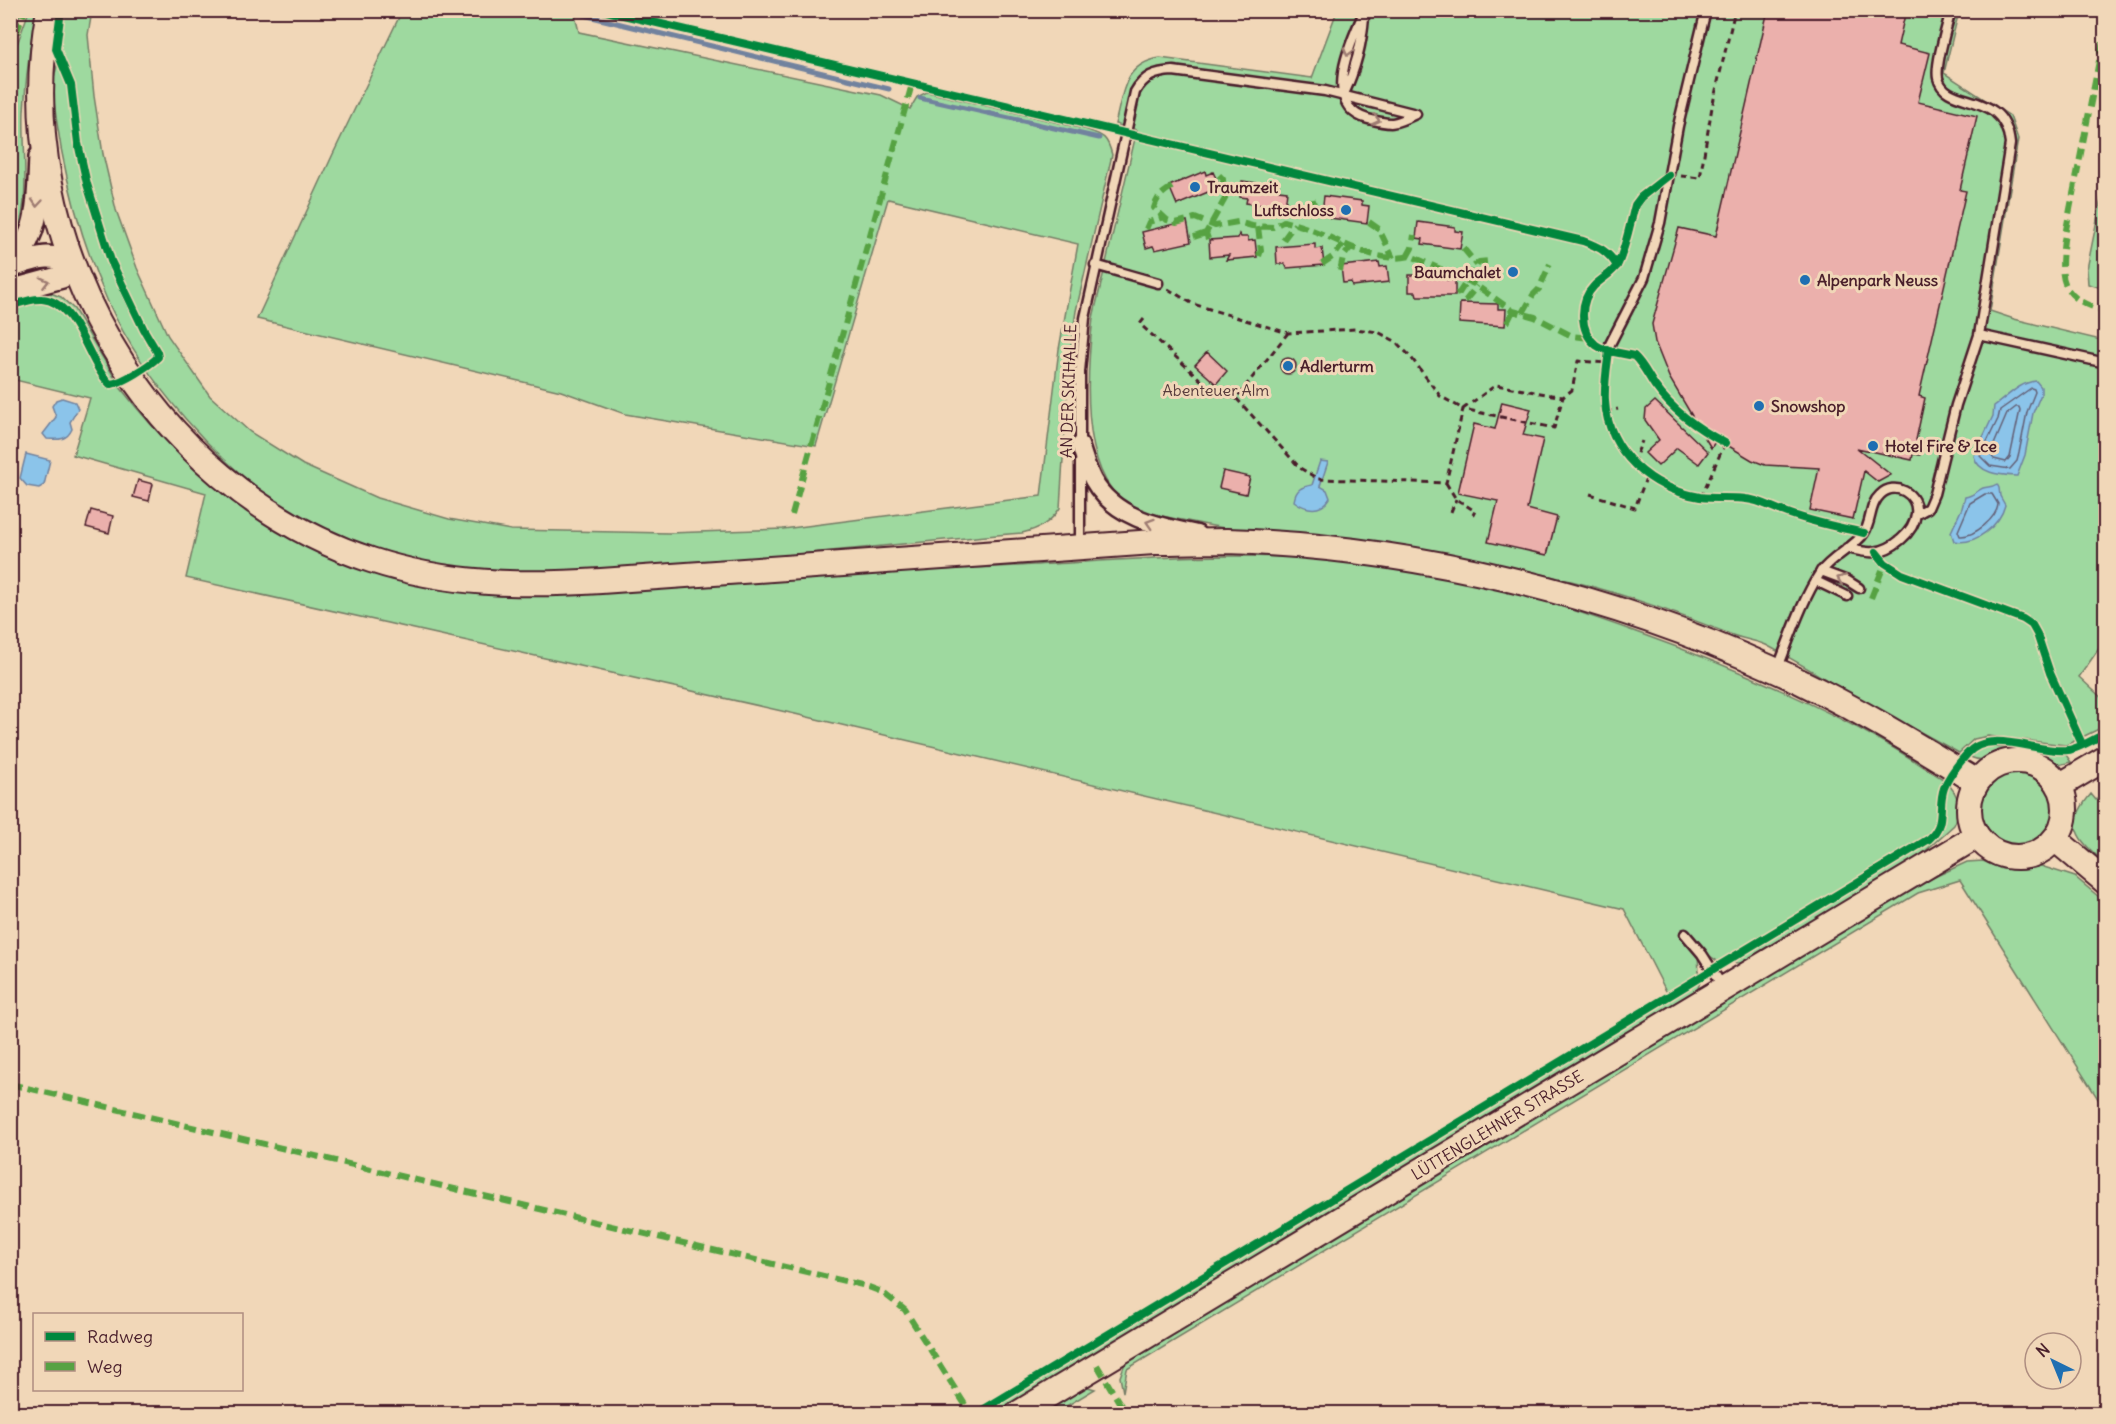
<svg xmlns="http://www.w3.org/2000/svg" width="2116" height="1424" viewBox="0 0 2116 1424" font-family="Delius,sans-serif">
<style>
.green{fill:#9ed99f;stroke:#747c65;stroke-width:1.5}
.water{fill:#8bc4ea;stroke:#71829e;stroke-width:1.5}
.lines{fill:none;stroke-linecap:round;stroke-linejoin:round}
.shore{stroke:#646177;stroke-width:1.5}
.stream{stroke:#71829e;stroke-width:5}
.building{fill:#ebb0ac;stroke:#4a1f2b;stroke-width:1.5}
.service-casing{stroke:#4a1f2b;stroke-width:13}
.minor-casing{stroke:#4a1f2b;stroke-width:21}
.tertiary-casing{stroke:#4a1f2b;stroke-width:26}
.secondary-casing{stroke:#4a1f2b;stroke-width:28}
.path{stroke:#4a1f2b;stroke-width:3;stroke-dasharray:6 4.5;stroke-linecap:butt}
.service{stroke:#f1d7b8;stroke-width:8}
.minor{stroke:#f1d7b8;stroke-width:16}
.tertiary{stroke:#f1d7b8;stroke-width:21}
.secondary{stroke:#f1d7b8;stroke-width:24}
.quiet{stroke:#56a243;stroke-width:6;stroke-dasharray:12 6;stroke-linecap:butt}
.cycleway-casing{stroke:#f1d7b8;stroke-width:11}
.cycleway{stroke:#00873e;stroke-width:8}
.oneway{stroke:#9e7b72}
.poi-dot{fill:#1f6fb2;stroke:#f1d7b8;stroke-width:2}
.labels{text-anchor:middle;dominant-baseline:central;stroke-width:6;stroke-linejoin:round;paint-order:stroke}
.poi-label{font-size:16px;font-weight:bold;fill:#4a1f2b;stroke:#f1d7b8;text-anchor:start}
.park-label{font-size:16px;fill:#573b3c;stroke:#f1d7b8}
.street-label{font-size:16px;fill:#4a1f2b;stroke:#f1d7b8}
</style>
<rect width="100%" height="100%" fill="#f1d7b8"/>
<filter id="ink" filterUnits="userSpaceOnUse"><feTurbulence type="fractalNoise" baseFrequency=".0167" numOctaves="2"/><feDisplacementMap in="SourceGraphic" scale="12" xChannelSelector="R" yChannelSelector="G"/><feConvolveMatrix kernelMatrix="1 2 1 2 8 2 1 2 1" color-interpolation-filters="sRGB"/></filter>
<g filter="url(#ink)">
<path class="green" d="M11 10 21 11 11 39 10 11Z
M29 11H36C30 44 26 77 24 111 22 154 33 209 11 247L10 118 13 111 11 61Z
M65 11H92L88 35 94 96 103 154 116 210 137 268 168 336 210 396 250 432 303 465 377 498 449 519 511 530 669 533 783 529 1041 496 1059 349 1078 244 888 199 816 446 625 414 561 391 257 319 333 154 402 11H574L579 32 881 95 910 109 917 97 927 92 1084 129C1102 135 1107 135 1112 155L1076 311 1069 361 1060 508C1050 523 1039 529 1022 533 912 542 804 555 694 563 633 568 570 575 508 574 462 573 412 564 369 547 355 542 342 535 328 529 317 523 304 519 293 512 219 468 144 380 108 302 86 252 71 202 61 148 58 127 53 106 53 84 54 74 58 63 61 53L59 49Z
M1337 11H1959L1944 73 2010 116 2018 139 1990 311 2014 319 2105 341V359L2063 349 2061 358 2105 368V640L2079 677 2105 701V726L2066 745 1988 736 1974 739 1959 753C1923 733 1886 714 1850 694 1822 677 1795 660 1766 645 1755 640 1741 639 1730 634 1678 614 1625 594 1571 581 1535 572 1497 564 1460 558 1369 543 1277 540 1187 521 1167 517 1143 514 1125 502 1079 471 1087 368 1093 318L1137 130 1115 124C1123 93 1123 64 1160 58L1312 78Z
M2103 190H2106L2105 289 2088 284 2087 269Z
M48 292 61 297 74 309 116 380 112 381 108 377C95 354 73 303 47 296 35 293 22 299 11 303V298Z
M34 303C42 303 50 303 56 308 74 322 92 367 108 387L113 388 119 386C182 467 264 539 365 569 381 573 397 576 412 580 444 588 475 595 508 596 602 597 696 583 790 578 871 572 952 570 1033 565 1124 560 1214 552 1305 558 1372 563 1442 573 1507 590 1550 602 1594 617 1636 632 1720 662 1808 699 1885 743 1905 754 1923 767 1943 779 1942 785 1940 789 1939 794 1937 813 1941 823 1927 837L1719 962 1704 952 1687 932 1682 930 1698 954 1699 974 1667 993 1624 909 795 714 186 578 206 493 73 455 90 398 11 379 10 310Z
M1987 746 2066 755 2071 762C2065 763 2058 766 2052 765 2042 763 2032 755 2021 755 2003 754 1987 765 1970 757L1975 751Z
M1978 812a38 38 0 1 1 76 0a38 38 0 1 1-76 0Z
M1950 786C1960 798 1961 811 1954 825L1911 864 1744 964 1732 962 1935 838C1951 821 1938 803 1950 786Z
M2105 792V863C2078 839 2063 827 2091 794L2096 800Z
M1983 861 2002 869 2023 870 2041 866 2075 877 2105 902V1110L1960 880 1918 893 1127 1369 1123 1392 1120 1377 1125 1363 1915 886 1967 862Z
M1701 980 1696 993 1003 1410 989 1409Z
M1081 1385 1095 1389 1055 1413 1035 1414Z"/>
<path class="water" d="M2036 381 2041 387V394L2033 413 2025 455 2017 476C2001 475 1978 474 1974 456L1993 416 1994 406C2007 397 2020 382 2036 381Z
M62 398 75 402 78 409 70 422 72 429C67 440 60 440 47 439L43 434 56 417 52 406 56 400Z
M26 454 50 460 44 485 39 488 27 486 20 478Z
M1320 461 1328 462 1320 486 1327 490 1330 498C1321 513 1306 510 1294 501 1296 489 1301 487 1312 485Z
M1997 484 1999 488 2000 496 2005 505C2000 525 1975 546 1954 541L1951 532 1962 508 1965 497C1973 496 1976 491 1983 488 1988 486 1991 488 1997 484Z"/>
<g class="lines">
<path class="shore" d="M2031 388 2034 389 2035 392 2027 412 2019 453 2017 461 2010 469 1990 466 1980 456 1998 419 2000 410Z
M2016 407H2019L2020 410 2010 457 2006 462 1994 459 1990 454 2007 414Z
M1985 494H1992L1998 504C1997 518 1974 537 1960 536L1958 531 1970 503Z"/>
<path class="stream" d="M563 10 889 89
M920 98 1099 138"/>
</g>
<path class="building" d="M1768 10H1906L1898 45 1930 53 1918 102 1977 116 1960 190 1966 191 1919 396 1925 398 1916 440 1923 442 1920 455 1913 454 1912 460 1857 448 1891 475 1878 482 1864 471 1853 519 1810 510 1819 468 1765 465 1752 460 1717 439 1711 448 1669 377 1655 342 1652 324 1679 228 1716 236Z
M1205 171 1206 175 1213 172 1220 187 1177 205 1169 186Z
M1242 181 1279 186V190L1287 191 1285 208 1246 203 1247 198 1240 197Z
M1324 196 1362 201V205L1369 206 1367 223 1330 218V214L1322 213Z
M1187 221 1191 242 1155 250 1153 246 1146 248 1142 232Z
M1418 222 1455 227V231L1463 232 1460 249 1422 244 1423 239 1416 238Z
M1239 234 1241 237H1248V241L1255 240 1257 257 1226 260 1229 255 1210 257 1209 240 1238 238Z
M1315 244V249L1322 248 1324 265 1287 268 1285 264H1277L1276 247Z
M1379 262 1380 267 1387 266 1389 282 1352 286 1351 282 1343 283 1341 266Z
M1409 275H1447V280H1455V296H1417L1416 292H1409Z
M1460 303 1498 304V309H1506L1505 326 1459 323Z
M1207 352 1227 371 1216 384 1195 365Z
M1280 366a8 8 0 1 1 16 0a8 8 0 1 1-16 0Z
M1655 401 1708 452 1699 464 1677 448 1658 466 1645 453 1659 440 1645 420 1646 409Z
M1502 402 1531 409 1523 435 1543 439 1527 509 1557 517 1547 555 1488 542 1498 501 1458 493 1474 424 1495 429Z
M1223 471 1250 477 1246 494 1219 488Z
M138 480 153 484 149 501 133 497Z
M91 510 113 516 109 533 86 527Z"/>
<g class="lines">
<g class="service-casing">
<path id="service" d="M1365 10C1351 40 1320 106 1368 119 1392 125 1393 125 1416 114
M1344 94C1356 68 1362 44 1364 17
M1095 265 1158 283
M1979 335 2106 363
M1610 344 1644 278 1660 223 1678 126 1706 10
M1080 447V372L1085 318 1135 92C1144 76 1155 72 1173 71L1325 91 1416 114
M1917 514 1928 508 1934 494 1956 405 1979 335 2010 144C2004 87 1946 111 1938 78 1935 65 1947 26 1951 10
M1080 546V462
M1821 571 1848 581 1859 588
M1816 581 1847 596
M1777 670C1790 638 1801 602 1820 573 1831 557 1856 546 1864 533 1872 521 1869 505 1880 495 1895 480 1919 494 1916 514 1914 533 1892 550 1874 552 1865 553 1856 550 1847 548
M1685 934 1702 954 1723 987"/>
</g>
<g class="minor-casing">
<path id="minor" d="M1080 445C1084 456 1087 469 1093 480 1114 518 1158 526 1197 534"/>
</g>
<g class="tertiary-casing">
<path id="tertiary" d="M10 262C41 237 38 193 40 157
M10 267C36 258 46 252 73 263L62 277 10 291"/>
</g>
<g class="secondary-casing">
<path id="secondary" d="M49 10C5 238 150 488 371 560 447 585 522 586 601 581L1154 542C1178 542 1203 541 1227 541 1415 547 1604 593 1775 670 1845 701 1912 742 1977 782
M1969 809a48 48 0 1 1 96 0a48 48 0 1 1-96 0Z
M2059 786 2106 758
M2055 839 2106 882
M1017 1414 1977 836"/>
</g>
<path class="path" d="M1681 176 1700 178 1712 107 1735 10
M1168 289 1193 304 1288 333 1356 329 1378 332 1395 341 1410 356 1440 396 1463 409 1496 385 1563 397 1572 390 1578 361 1608 363
M1144 319 1140 324 1216 394 1236 398
M1288 333 1236 398 1300 468 1318 479 1446 483 1463 409 1554 428 1563 397
M1606 412 1618 409
M1633 463 1642 441
M1446 483 1456 499 1475 511 1473 515
M1590 494 1635 508 1647 475
M1701 497 1725 443
M1451 512 1456 499"/>
<use href="#service" class="service"/>
<use href="#minor" class="minor"/>
<use href="#tertiary" class="tertiary"/>
<use href="#secondary" class="secondary"/>
<path class="quiet" d="M2106 25 2064 240C2059 281 2061 299 2106 311
M10 50 25 10
M1219 175 1223 179V189L1226 197
M1172 187C1162 193 1157 197 1154 208L1167 220 1176 223 1195 218 1215 226 1238 222 1252 226 1273 227 1284 221C1294 224 1303 226 1312 230 1344 242 1375 264 1411 256L1474 284 1513 311 1535 317 1572 336 1590 338
M1287 208 1318 201
M1369 222 1379 229 1393 258
M1258 227 1261 250 1259 256
M1146 229 1149 222 1164 217
M1194 237 1206 233
M1208 239 1206 233 1226 197 1239 185
M1283 240 1295 224
M1463 248 1477 265
M1407 257 1412 248 1414 235
M1322 264 1334 256 1343 244
M1340 271 1343 257 1351 247
M1456 294 1459 293 1479 262 1489 261
M1465 301 1477 286
M1523 313 1533 295 1539 289 1550 264
M1507 323 1513 311
M792 515 912 84
M1871 598 1885 563
M10 1084 866 1286 882 1292 905 1310 971 1414
M1097 1365 1126 1414"/>
<g class="cycleway-casing">
<path id="cycleway" d="M602 10 1583 241C1599 247 1608 251 1617 266
M1669 175 1641 197 1635 205C1630 224 1626 246 1618 264 1612 274 1602 278 1594 286 1579 301 1579 331 1596 345 1600 348 1605 349 1609 351 1607 367 1604 384 1605 401 1608 453 1652 489 1700 497 1716 499 1731 497 1746 499 1760 500 1772 508 1785 512 1810 522 1838 527 1864 533
M10 306C20 303 32 298 42 299 77 301 88 364 110 384 121 384 150 365 158 357L157 352 144 330 111 261 87 184 78 143 71 85 56 49 61 10
M1609 351 1634 356C1643 364 1648 376 1655 386 1673 411 1698 429 1725 443
M1876 552 1885 563 1902 574 2023 619 2032 625 2037 634 2050 673 2082 744
M976 1414 1929 839C1947 823 1937 808 1944 788 1948 777 1959 763 1967 754 1989 727 2039 754 2068 750 2078 749 2096 738 2106 733"/>
</g>
<use href="#cycleway" class="cycleway"/>
</g>
<defs><path id="oneway-chevron" d="M-2-3.5L2.5 0L-2 3.5" fill="none" stroke-width="1.6" stroke-linecap="round" stroke-linejoin="round" transform="scale(1.5)"/></defs>
<g class="oneway">
<use href="#oneway-chevron" transform="translate(1348 52) rotate(105)"/>
<use href="#oneway-chevron" transform="translate(1376 120) rotate(14)"/>
<use href="#oneway-chevron" transform="translate(37 203) rotate(95)"/>
<use href="#oneway-chevron" transform="translate(45 282) rotate(-14)"/>
<use href="#oneway-chevron" transform="translate(1150 523) rotate(-162)"/>
<use href="#oneway-chevron" transform="translate(1841 579) rotate(-158)"/>
</g>
</g>
<g class="poi-dot">
<circle cx="1195" cy="187" r="6"/>
<circle cx="1346" cy="210" r="6"/>
<circle cx="1513" cy="272" r="6"/>
<circle cx="1805" cy="280" r="6"/>
<circle cx="1288" cy="366" r="6"/>
<circle cx="1759" cy="406" r="6"/>
<circle cx="1873" cy="446" r="6"/>
</g>
<g class="labels">
<g class="poi-label">
<text x="1207" y="187">Traumzeit</text>
<text x="1334" y="210" text-anchor="end">Luftschloss</text>
<text x="1501" y="272" text-anchor="end">Baumchalet</text>
<text x="1817" y="280">Alpenpark Neuss</text>
<text x="1300" y="366">Adlerturm</text>
<text x="1771" y="406">Snowshop</text>
<text x="1885" y="446">Hotel Fire &amp; Ice</text>
</g>
<g class="park-label">
<text x="1216" y="390">Abenteuer Alm</text>
</g>
<g class="street-label">
<text transform="translate(1068 391) rotate(-88)">AN DER SKIHALLE</text>
<text transform="translate(1497 1125) rotate(-31)">LÜTTENGLEHNER STRASSE</text>
</g>
</g>
<rect width="2116" height="1424" fill="none" stroke="#f1d7b8" stroke-width="36"/>
<rect x="18" y="18" width="2080" height="1388" fill="none" stroke="#4a1f2b" stroke-width="2" filter="url(#ink)"/>
<rect x="33" y="1313" width="210" height="78" fill="#f1d7b8" stroke="#ae8d80" stroke-width="1.5"/>
<rect x="45" y="1332" width="30" height="9" fill="#00873e" stroke="#ae8d80" stroke-width="1.5"/>
<text x="87" y="1343" font-size="18" fill="#4a1f2b">Radweg</text>
<rect x="45" y="1362" width="30" height="9" fill="#56a243" stroke="#ae8d80" stroke-width="1.5"/>
<text x="87" y="1373" font-size="18" fill="#4a1f2b">Weg</text>
<g transform="translate(2053 1361) rotate(317)"><circle r="28" fill="#f1d7b8" stroke="#ae8d80" stroke-width="1.5"/>
<path d="M0-4.5L10 22L0 15L-10 22Z" fill="#1f6fb2"/>
<text y="-9" font-size="16" font-weight="bold" text-anchor="middle" fill="#4a1f2b">N</text>
</g>
</svg>
